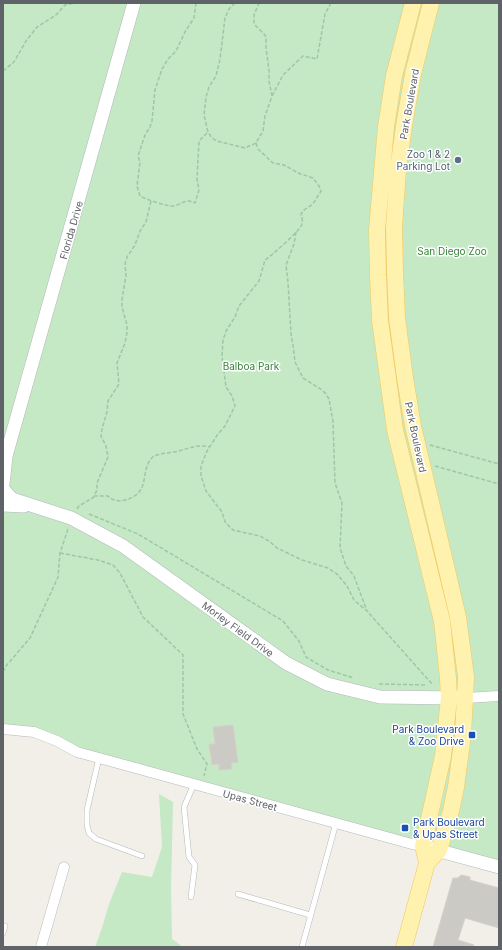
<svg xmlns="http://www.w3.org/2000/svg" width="502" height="950" viewBox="0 0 502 950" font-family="Inter,sans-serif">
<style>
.green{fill:#c5e8c5}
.building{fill:#cccac5;stroke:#d6d1c6}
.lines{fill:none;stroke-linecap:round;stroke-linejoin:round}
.service-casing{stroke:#b5b8bc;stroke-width:6}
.minor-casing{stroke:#b5b8bc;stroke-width:11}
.tertiary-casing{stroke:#b5b8bc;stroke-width:14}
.primary-casing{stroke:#f2c960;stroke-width:17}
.path{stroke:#9cc7a9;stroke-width:1.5;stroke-dasharray:4 2;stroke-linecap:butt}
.service{stroke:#fff;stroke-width:5}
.minor{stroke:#fff;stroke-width:10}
.tertiary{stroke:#fff;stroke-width:13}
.primary{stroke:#fff2af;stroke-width:16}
.service-dot{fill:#5c6f8a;stroke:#fff;stroke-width:1.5}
.transit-dot{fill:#1a4fb4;stroke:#fff;stroke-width:1.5}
.labels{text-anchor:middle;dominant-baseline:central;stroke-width:3;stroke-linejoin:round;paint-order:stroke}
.street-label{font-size:10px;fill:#5f6368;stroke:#fff}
.service-label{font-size:10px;fill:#4e5e75;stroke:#fff;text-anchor:end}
.park-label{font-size:10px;fill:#348238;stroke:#fff}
.transit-label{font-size:10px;fill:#164399;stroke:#fff;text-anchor:end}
</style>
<rect width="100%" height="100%" fill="#f1efe8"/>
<path class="green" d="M3 3H499V865L3 728Z
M159 794 173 802 171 888 172 939 183 947H95L102 928 109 904 122 872 152 877 162 847Z"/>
<path class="building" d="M233 725 238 762 231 763 232 769 219 770V764L212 765 209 744H215L213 727Z
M461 875 470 877V880L499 888V928L465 918 458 940 474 945 473 947H433L453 878H458Z"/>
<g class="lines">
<g class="service-casing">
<path id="service" d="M99 758 87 810V825L89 833 96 839 142 856
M238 894 310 915
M191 897 195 865 189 857 184 807 194 784
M3 933 5 926
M302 947 336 823"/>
</g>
<g class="minor-casing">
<path id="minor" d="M465 698 499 696
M3 729 34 732 57 741 77 752 99 758 412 844 423 846
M41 947 64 867"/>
</g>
<g class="tertiary-casing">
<path id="tertiary" d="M3 484 6 456 134 3
M4 490 12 499 71 518 123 546 286 663 327 684 380 697 458 698
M3 505 24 506
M429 848 499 867"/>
</g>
<g class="primary-casing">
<path id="primary" d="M413 3 394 76 386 127 377 230 378 275 380 320 395 430 442 621 448 678 449 698 443 756 423 846 427 863
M404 947 427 863 439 850 451 811 456 787 463 735 466 677 458 617 413 426 405 378 397 318 395 272 394 227 398 170 404 126 413 74 431 3"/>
</g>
<path class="path" d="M196 3 194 18 185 32 176 51 168 59 162 69 155 90 152 121 150 127 145 135 138 156 140 162 137 186 140 196C145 199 168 207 174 206 182 204 186 198 195 203L199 190 197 179 199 141 208 132
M235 3 229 9 225 18 220 59 216 76 209 87 206 97 204 115 208 132 212 138 217 141 245 148 256 143 263 131 265 116 272 96 269 81V70L266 48V37L264 34 256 26 254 23V15L259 3
M3 71 14 62 26 41 37 27 56 15 65 5 76 3
M272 96 283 75 303 56 317 59 325 14 331 3
M256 143 258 149 273 163 284 165 298 173 313 178 319 186 321 191 313 204 304 210 301 214C302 217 303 221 302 224 301 230 271 256 265 260L259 281 239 306 235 317 226 331 223 340 222 356 226 387 232 396 235 406 225 426 218 434 207 451 201 466V476L206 491 222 512 225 522 233 530 260 536 269 541 277 548 302 560 328 568 337 574 347 586 354 600 367 611 433 685
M151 201 146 222 140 231 135 245 127 257 125 264 126 275 122 300V307L127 325V332L125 343 117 363 119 384 108 401 107 412 102 429 101 436 106 446 108 457 97 483V490L94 496H108C112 500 119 502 125 500 153 493 138 469 154 456 162 453 170 453 179 451 190 448 197 444 210 447
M296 232 294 244 286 265 288 282 291 334 293 345 295 362 303 378 322 390 326 394 329 399 333 422 335 483 342 503 340 548 346 566 354 576 367 611
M430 445 499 464
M435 466 499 484
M77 509 79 506 94 497
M89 514 138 534 283 621 299 641 306 657 328 670 354 678
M60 553 98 560 113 565 120 573 143 617 183 655V714L197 749 207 764 204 776
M3 672 6 666 30 638 58 577 60 553 68 529
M379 684 427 685"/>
<use href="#service" class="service"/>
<use href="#minor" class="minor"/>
<use href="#tertiary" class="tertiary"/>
<use href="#primary" class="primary"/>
</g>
<circle class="service-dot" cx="458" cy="160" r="4"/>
<g class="transit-dot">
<rect x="468" y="731" width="8" height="8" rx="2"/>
<rect x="401" y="824" width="8" height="8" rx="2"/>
</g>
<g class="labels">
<g class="street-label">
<text transform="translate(409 104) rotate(-80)">Park Boulevard</text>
<text transform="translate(71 230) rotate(-74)">Florida Drive</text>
<text transform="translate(416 437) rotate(78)">Park Boulevard</text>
<text transform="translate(238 629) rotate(36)">Morley Field Drive</text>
<text transform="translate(250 800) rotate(15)">Upas Street</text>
</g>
<g class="service-label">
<text x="450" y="154">Zoo 1 &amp; 2<tspan x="450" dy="12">Parking Lot</tspan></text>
</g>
<g class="park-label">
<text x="452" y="251">San Diego Zoo</text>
<text x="251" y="366">Balboa Park</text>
</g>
<g class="transit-label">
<text x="464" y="729">Park Boulevard<tspan x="464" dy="12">&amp; Zoo Drive</tspan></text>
<text x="413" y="822" text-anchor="start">Park Boulevard<tspan x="413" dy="12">&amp; Upas Street</tspan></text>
</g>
</g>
<rect width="502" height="950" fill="none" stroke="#5f6368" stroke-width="8"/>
</svg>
